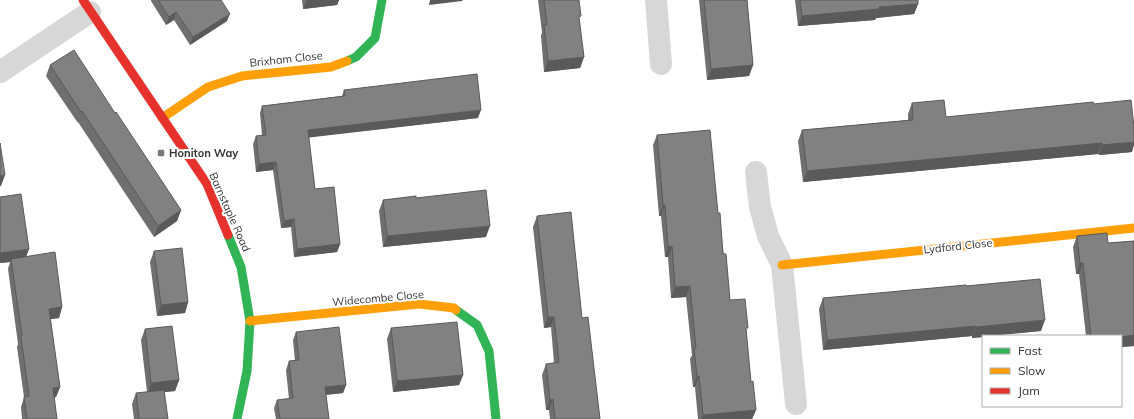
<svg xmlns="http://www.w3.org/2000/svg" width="1134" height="419" viewBox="0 0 1134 419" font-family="Mulish,sans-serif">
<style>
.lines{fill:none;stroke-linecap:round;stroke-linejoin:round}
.street{stroke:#d7d7d7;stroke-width:22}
.fast{stroke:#30b455;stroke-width:9}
.slow{stroke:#ff9f0a;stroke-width:9}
.jam{stroke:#e5322d;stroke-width:9}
.wall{fill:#6f6f6f}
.shaded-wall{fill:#5a5a5a}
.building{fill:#818181;stroke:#5a5a5a}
.poi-dot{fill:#7a7a7a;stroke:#fff;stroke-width:1.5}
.labels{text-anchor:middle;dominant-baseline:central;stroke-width:4;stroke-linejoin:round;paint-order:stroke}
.street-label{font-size:11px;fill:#333;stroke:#fff}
.poi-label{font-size:11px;font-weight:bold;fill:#333;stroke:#fff;text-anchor:start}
</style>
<rect width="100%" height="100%" fill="#fff"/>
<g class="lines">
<path class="street" d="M656 0 661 64
M0 72 90 12
M756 172 760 207 768 236 782 265 796 404"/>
<path class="fast" d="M347 61 356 57 375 38 382 0
M228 235 241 267 250 321 247 371 237 419
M456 310 477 325 489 351 496 419"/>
<path class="slow" d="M162 118 208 87 242 76 331 67 347 61
M782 265 1134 228
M250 321 419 304 454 308 456 310"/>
<path class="jam" d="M83 0 207 184 228 235"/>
</g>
<path class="wall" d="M151 0H221L227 21 190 45 174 20 166 25 151 1Z
M302 0H339L337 5 303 9Z
M538 0H579V21L584 57 580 68 544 72 541 36 542 32Z
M699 0H747L753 65 749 76 707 80Z
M795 0H918V4L914 14 876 18 875 20 798 26Z
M50 65 115 113 181 210 177 221 154 237 78 122V123L46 76Z
M344 90 478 118 308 137 315 189 340 244 337 252 294 257 291 227 281 228 273 170 256 172 253 144 256 136 262 135 260 113 262 106 342 96Z
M912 103 946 117 1094 104 1132 152 1099 155 1098 154 803 182 798 141 802 130 908 120V114Z
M657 135 718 213 730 300 746 331 751 382 756 410 752 419H698L695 387H693L690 359 692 355 686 297 671 298 668 257H665L661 216H659L653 145Z
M416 198 486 237 383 247 379 211 383 200Z
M537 216 582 318 600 419H550L549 410H546L542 375 546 364 554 363 551 327 544 328 533 227Z
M1077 236 1108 243 1134 241V346L1121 347V336H1086L1079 274H1076L1073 247Z
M29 249 26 257 62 307 59 318 50 319 60 387 56 397 54 398 57 419H22L21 407 24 397 17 347 18 344 8 269 10 262 0 263Z
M154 251 188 302 185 313 157 316 150 262Z
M966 286 1041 331 983 336V337L972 338V336L823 350 819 309 823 298Z
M391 328 463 375 459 385 393 392 387 339Z
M145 329 179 380 175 391 164 392 168 419H134L132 404 136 393 147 392 141 340Z
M296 332 346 385 343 393 326 395 329 419H276L274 408 277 400 289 399 286 370 289 361H295L293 340Z"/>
<path class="shaded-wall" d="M307 0H339L337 5 303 9Z
M430 0H463L462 1 429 5Z
M918 4 914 14 876 18 875 20 798 26 802 16 879 7Z
M176 12 174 20 166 25 169 17Z
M230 14 227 21 190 45 193 37Z
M584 57 580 68 544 72 548 61Z
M753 65 749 76 707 80 711 69Z
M481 110 478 118 305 138 308 130Z
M1134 142V145L1132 152 1099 155 1102 145Z
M1102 143 1098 154 803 182 807 171Z
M276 162 273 170 256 172 259 164Z
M5 175 1 186H0V176Z
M663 205H665L661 216H659Z
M181 210 177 221 154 237 158 226Z
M294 219 291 227 281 228 284 221Z
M490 226 486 237 383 247 387 236Z
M340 244 337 252 294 257 297 249Z
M672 246 668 257H665L668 247Z
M29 249 25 259H11L10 262 0 263V253Z
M1080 263H1083L1079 274H1076Z
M690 286 686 297 671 298 675 287Z
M188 302 185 313 157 316 161 305Z
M62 307 59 318 45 320 49 309Z
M548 317H554L551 327 544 328Z
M1045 320 1041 331 992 336H983V337L972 338 976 327Z
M976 326 972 336 823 350 827 340Z
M1134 335V346L1121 347V337Z
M463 375 459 385 393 392 397 381Z
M697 376H699L695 387H693Z
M179 380 175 391 148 394 151 383Z
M346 385 343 393 322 395 325 387Z
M60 387 56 397 49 398 53 388Z
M553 399 549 410H546L550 400Z
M756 410 752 419H701L703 415Z"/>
<path class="building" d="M158 0H221L230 14 193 37 176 12 169 17Z
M544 0H579L581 16 579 17 584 57 548 61 544 25H547Z
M704 0H747L753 65 711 69Z
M800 0H918V4L879 7V9L802 16Z
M74 50 115 113 116 112 181 210 158 226 82 111 81 112 50 65Z
M477 74 481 110 308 130 315 189 334 187 340 244 297 249 294 219 284 221 276 162 259 164 256 136 266 135 262 106 345 96 344 90Z
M944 100 946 117 1093 102 1094 104 1131 100 1134 127V142L1102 145V143L807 171 802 130 913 120 912 103Z
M710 130 718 213H720L723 254H726L730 300 745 299 748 328H746L751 382 753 381 756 410 703 415 699 376H697L694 348H696L690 286 675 287 672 246 668 247 665 205H663L657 135Z
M0 143 5 175 0 176Z
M486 190 490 226 387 236 383 200 416 196V198Z
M21 194 29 249 0 253V197Z
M571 212 582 318 588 317 600 419H555L553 399 550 400 546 364 559 362 554 317H548L537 216Z
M1107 233 1108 243 1134 241V335L1121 337V336H1091L1083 263H1080L1077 236Z
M182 248 188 302 161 305 154 251Z
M55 252 62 307 49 309 60 387 53 388 57 419H27L24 397 29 396 21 337 22 336 11 259Z
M1040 279 1045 320 976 327V326L827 340 823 298 966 285V286Z
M457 322 463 375 397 381 391 328Z
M172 326 179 380 151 383 145 329Z
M339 327 346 385 325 387 329 419H280L277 400 293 398 289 361 299 360 296 332Z
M164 390 168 419H139L136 393Z"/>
<rect class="poi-dot" x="157" y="149" width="8" height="8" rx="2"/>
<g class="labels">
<g class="street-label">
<text transform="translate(286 59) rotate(-6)">Brixham Close</text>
<text transform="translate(230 212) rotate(66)">Barnstaple Road</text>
<text transform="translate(958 246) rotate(-6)">Lydford Close</text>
<text transform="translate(378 298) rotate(-5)">Widecombe Close</text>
</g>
<g class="poi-label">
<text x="169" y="153">Honiton Way</text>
</g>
</g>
<rect x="982" y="335" width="140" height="72" fill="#ffffff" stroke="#adadad"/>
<rect x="990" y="348" width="20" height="6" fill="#30b455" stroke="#adadad"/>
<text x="1018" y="355" font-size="12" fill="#333333">Fast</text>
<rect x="990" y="368" width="20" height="6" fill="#ff9f0a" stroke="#adadad"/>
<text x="1018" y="375" font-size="12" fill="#333333">Slow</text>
<rect x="990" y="388" width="20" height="6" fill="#e5322d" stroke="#adadad"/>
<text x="1018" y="395" font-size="12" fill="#333333">Jam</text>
</svg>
